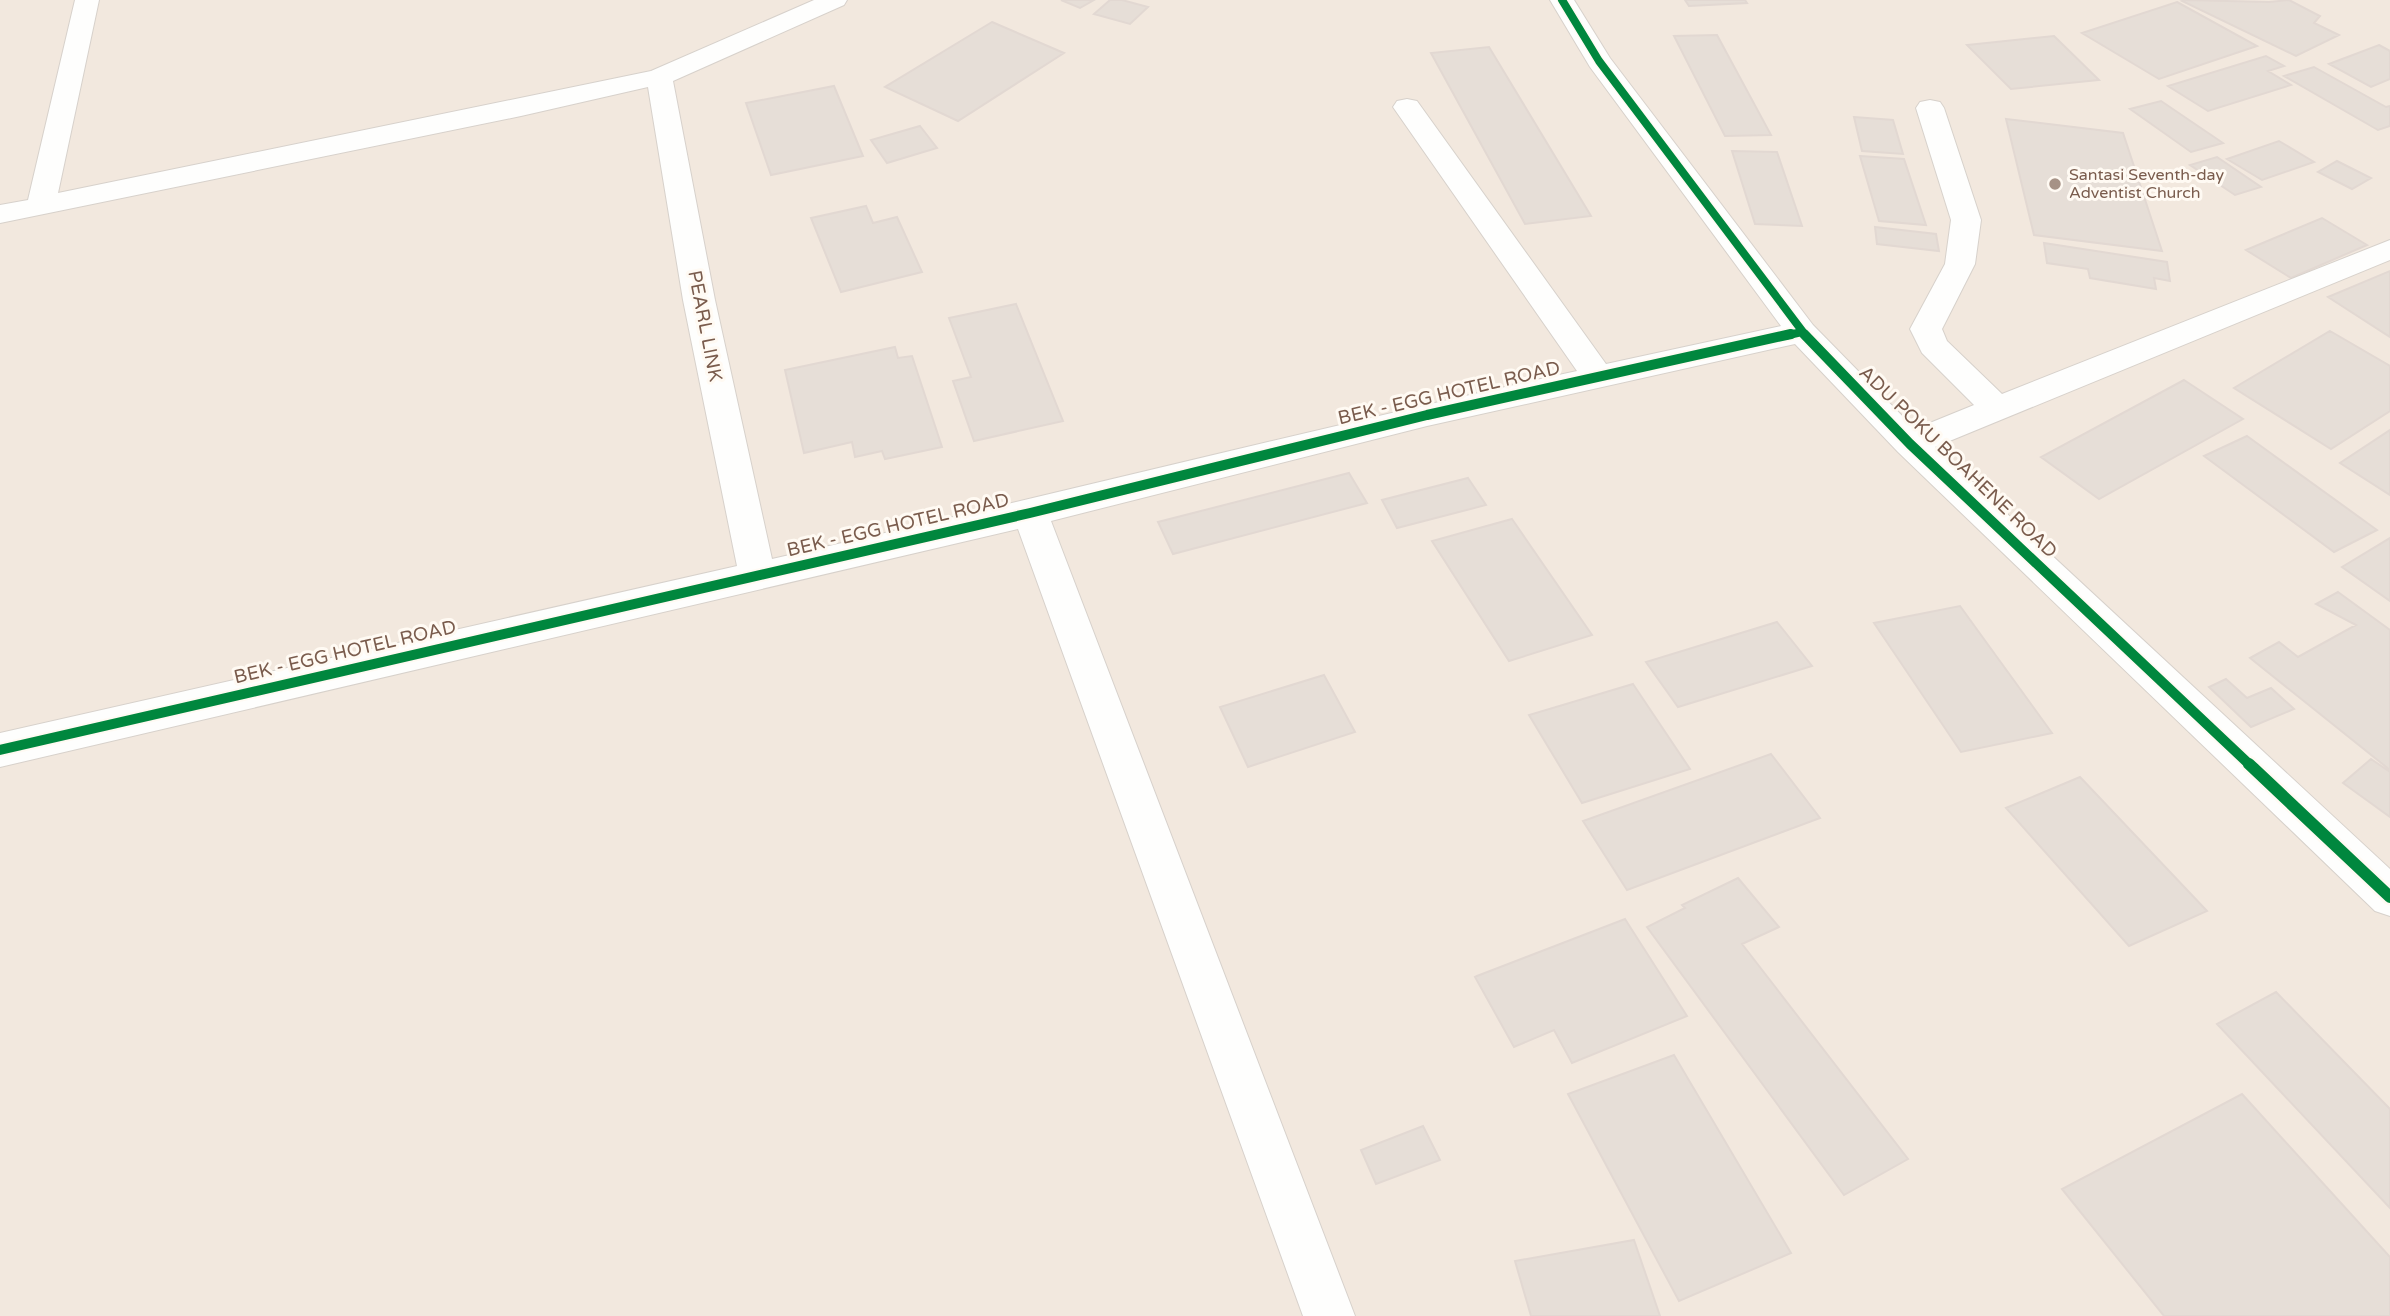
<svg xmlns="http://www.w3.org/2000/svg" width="2390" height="1316" viewBox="0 0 2390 1316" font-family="'Varela Round',sans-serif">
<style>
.residential{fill:#f2e8de}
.building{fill:#e6ded7;stroke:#e2d8d2;stroke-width:2}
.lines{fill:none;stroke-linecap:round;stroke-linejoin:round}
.minor-casing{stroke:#d7d1cb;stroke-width:2}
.minor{fill:#fefefd;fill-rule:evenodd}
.cycleway-far2-casing{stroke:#fffaf3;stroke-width:11}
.cycleway-far1-casing{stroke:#fffaf3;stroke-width:14}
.cycleway-casing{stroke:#fffaf3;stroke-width:17}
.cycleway-far2{stroke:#00873e;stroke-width:8}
.cycleway-far1{stroke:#00873e;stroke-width:10}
.cycleway{stroke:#00873e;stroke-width:12}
.poi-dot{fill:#a69286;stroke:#fffaf3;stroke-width:2.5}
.labels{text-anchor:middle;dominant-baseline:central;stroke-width:6;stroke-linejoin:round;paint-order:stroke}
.far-poi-label{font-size:16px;fill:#7a5c4d;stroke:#fffaf3;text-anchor:start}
.street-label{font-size:19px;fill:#7a5c4d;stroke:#fffaf3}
</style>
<rect width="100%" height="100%" fill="#f9f5f0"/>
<path class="residential" d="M0 0H2390V1316H0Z"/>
<path class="building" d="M1061 0H1094L1080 8Z
M1110 0H1122L1148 7 1130 24 1094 14Z
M1685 0H1745L1747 3 1689 6Z
M2185 0 2269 2 2289 0 2320 16 2314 23 2339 35 2296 56 2182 1Z
M2177 2 2257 46 2159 79 2082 33Z
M992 22 1064 53 958 121 885 87Z
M1717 35 1771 135 1725 136 1674 36Z
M2054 36 2099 80 2011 89 1967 45Z
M2379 45 2390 51V79L2371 87 2329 64Z
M1489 47 1591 216 1525 224 1431 53Z
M2266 56 2284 66 2268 71 2291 85 2208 111 2168 86Z
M2314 67 2386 107 2390 106V126L2378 130 2284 76Z
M834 86 863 156 771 175 746 103Z
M2161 101 2223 143 2191 152 2130 109Z
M1854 117 1893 120 1903 154 1862 151Z
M2006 119 2123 133 2162 251 2034 235Z
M920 126 937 148 887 163 871 140Z
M2279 141 2314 162 2262 180 2227 159Z
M1732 151 1777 152 1802 226 1755 224Z
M1860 156 1904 159 1926 225 1879 221Z
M2217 157 2261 187 2235 195 2190 165Z
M2337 161 2371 178 2352 189 2318 172Z
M866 206 873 223 897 217 922 272 841 292 811 218Z
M2322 218 2367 245 2291 278 2246 250Z
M1875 227 1936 234 1939 251 1877 244Z
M2044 243 2167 262 2170 281 2154 278 2156 289 2090 278 2088 269 2047 263Z
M2390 271V337L2328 297Z
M1016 304 1063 421 974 441 953 381 971 377 949 318Z
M2330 331 2390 366V411L2331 449 2234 388Z
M895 347 898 358 912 356 942 447 885 459 882 451 855 457 852 442 804 453 785 370Z
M2184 380 2243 419 2099 499 2041 457Z
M2390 430V495L2340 463Z
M2247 436 2377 530 2334 552 2204 456Z
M1349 473 1367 503 1173 554 1158 522Z
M1468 478 1486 505 1397 528 1382 500Z
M1512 519 1592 635 1509 661 1432 541Z
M2390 538V601L2342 567Z
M2338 592 2390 630V770L2250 658 2279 642 2298 657 2356 625 2316 604Z
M1960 606 2052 733 1961 752 1874 623Z
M1777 622 1812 666 1678 707 1646 662Z
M1324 675 1355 732 1248 767 1220 707Z
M2226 679 2247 698 2271 688 2294 709 2251 727 2209 687Z
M1633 684 1690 769 1582 803 1529 715Z
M1771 754 1820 818 1627 890 1583 821Z
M2371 759 2390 772V817L2343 783Z
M2080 777 2207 911 2129 946 2006 808Z
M1738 878 1779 927 1742 944 1908 1159 1844 1195 1647 927 1685 908 1682 905Z
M1625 919 1687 1016 1572 1063 1554 1030 1514 1047 1475 977 1477 976Z
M2276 992 2390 1109V1208L2217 1024Z
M1674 1055 1791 1253 1679 1301 1568 1094Z
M2242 1094 2390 1257V1316H2164L2062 1189Z
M1423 1126 1440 1160 1376 1184 1361 1150Z
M1634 1240 1660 1316H1531L1515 1261Z"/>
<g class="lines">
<g class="minor-casing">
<path id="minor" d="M75 0H99L58 193 651 71 814 0H847L844 5 673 81 715 300 772 559C1041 498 1308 430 1577 371L1393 107 1397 101 1407 99 1417 101 1606 364 1781 326 1590 67 1550 0H1574L1610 58 1813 325 1915 429 1974 405 1922 353 1910 329 1945 264 1951 220 1916 108 1920 102 1930 100 1940 102 1944 108 1981 220 1975 264 1942 329 1947 341 2002 394 2390 240V260L1935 447 2390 869V916L2375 911 1898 452 1795 344 1427 426 1051 521 1355 1316H1303L1018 529 0 767V733L737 566 683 300 648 87 521 116 0 223V205L28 200Z"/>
</g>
<use href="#minor" class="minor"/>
<g class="cycleway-far2-casing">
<path id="cycleway-far2" d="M1562 0 1599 61 1806 336
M1784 336 1802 332"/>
</g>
<g class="cycleway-far1-casing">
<path id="cycleway-far1" d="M1804 334 1910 444 2251 766
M0 750 1030 513 1427 415 1791 334"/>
</g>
<g class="cycleway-casing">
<path id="cycleway" d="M2249 764 2390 897"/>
</g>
<use href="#cycleway-far2" class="cycleway-far2"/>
<use href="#cycleway-far1" class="cycleway-far1"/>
<use href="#cycleway" class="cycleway"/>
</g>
<circle class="poi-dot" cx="2055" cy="184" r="7"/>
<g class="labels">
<g class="far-poi-label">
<text x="2069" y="175">Santasi Seventh-day<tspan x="2069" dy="18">Adventist Church</tspan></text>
</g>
<g class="street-label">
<text transform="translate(705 326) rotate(79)">PEARL LINK</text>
<text transform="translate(1449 393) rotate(-13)">BEK - EGG HOTEL ROAD</text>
<text transform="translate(1958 462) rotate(44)">ADU POKU BOAHENE ROAD</text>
<text transform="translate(898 525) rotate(-13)">BEK - EGG HOTEL ROAD</text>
<text transform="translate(345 652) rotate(-13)">BEK - EGG HOTEL ROAD</text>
</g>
</g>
</svg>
